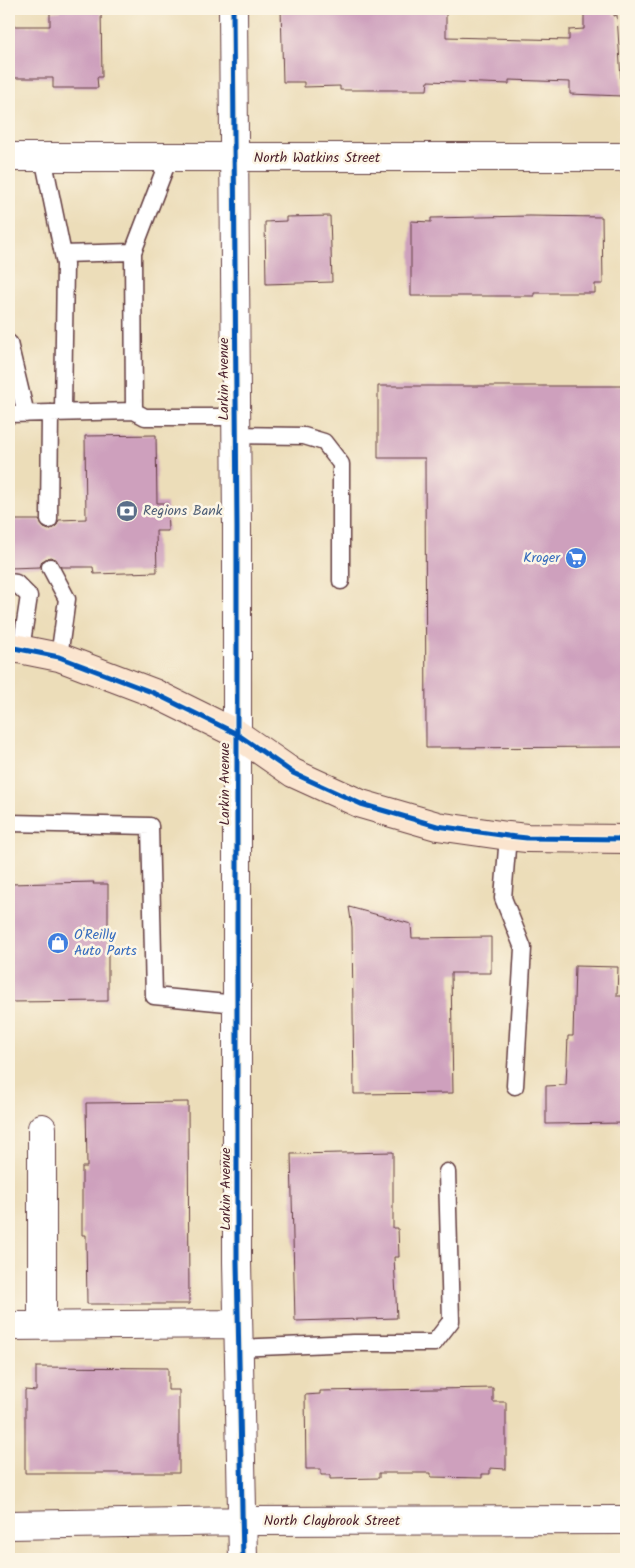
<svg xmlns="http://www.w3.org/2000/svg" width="635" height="1568" viewBox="0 0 635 1568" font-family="Kalam,sans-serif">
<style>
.building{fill:#cea0bd}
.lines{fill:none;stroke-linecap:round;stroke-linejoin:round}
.lane-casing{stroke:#623c40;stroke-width:19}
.street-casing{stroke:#623c40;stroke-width:30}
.secondary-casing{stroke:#623c40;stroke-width:30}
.lane{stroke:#fff;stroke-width:16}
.street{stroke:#fff;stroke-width:28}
.secondary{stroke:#fbe5cf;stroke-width:28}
.cycleway-casing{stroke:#fcf5e5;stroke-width:8}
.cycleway{stroke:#0057b8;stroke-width:5}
.labels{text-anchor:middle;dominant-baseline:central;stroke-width:5;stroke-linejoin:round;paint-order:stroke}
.street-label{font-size:14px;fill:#4a1f2b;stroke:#fcf5e5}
.service-label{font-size:14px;fill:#4e5e75;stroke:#fcf5e5;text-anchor:start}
.shop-label{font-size:14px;fill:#366cbe;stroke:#fcf5e5;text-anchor:end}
</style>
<rect width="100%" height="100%" fill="#fcf5e5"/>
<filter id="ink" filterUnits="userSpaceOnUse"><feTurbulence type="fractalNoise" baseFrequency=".02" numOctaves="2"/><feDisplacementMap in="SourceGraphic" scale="10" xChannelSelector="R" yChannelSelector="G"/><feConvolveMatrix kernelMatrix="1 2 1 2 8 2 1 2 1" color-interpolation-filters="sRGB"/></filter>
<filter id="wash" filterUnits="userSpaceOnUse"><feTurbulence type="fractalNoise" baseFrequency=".0096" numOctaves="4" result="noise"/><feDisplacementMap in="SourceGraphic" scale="20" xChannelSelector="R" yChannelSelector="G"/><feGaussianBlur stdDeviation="1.12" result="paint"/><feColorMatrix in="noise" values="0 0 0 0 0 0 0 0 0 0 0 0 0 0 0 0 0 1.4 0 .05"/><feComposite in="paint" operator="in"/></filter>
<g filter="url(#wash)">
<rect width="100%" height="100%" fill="#ecddb9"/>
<g id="blocks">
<path class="building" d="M60 9H101L102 77H97L98 88H53V78H9V26H50V12L60 11Z
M281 9H446V37L569 40V30L584 29V10L614 9V16L617 15 622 96 570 94V82L509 80V84L428 81 427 90H340V86L304 87V82H283Z
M330 216 332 282 266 284 265 222 286 221V217Z
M530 216 602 217 603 284H595V293H534V296H411V221L431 222V218Z
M378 386H626V747L426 748 425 458H378Z
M156 435 157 503H167L168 531H156L157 572 94 574 93 567H61L56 559 50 557 42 561 40 567 9 568V520H39L44 528 49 530 57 525 59 520 86 519 85 436Z
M94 882 93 884H108V1001L9 1002V884Z
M349 907 411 924 412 938 491 937V973H451L453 1093 354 1094 352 927Z
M575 966 618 967 617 996H626V1123L546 1124V1086L566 1085 568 1036H573Z
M188 1102 189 1304H87L86 1235H82V1167H87L86 1103Z
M393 1152V1228H398L399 1257H394L397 1318 295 1321 291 1154Z
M36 1367 168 1368V1390H179V1473H25V1390L36 1391Z
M493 1388V1402H506V1469L490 1468V1474H482V1478L431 1477V1473H379V1478L330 1479V1475H321V1469H306L305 1395 320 1394V1391Z"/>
</g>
</g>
<g filter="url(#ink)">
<use href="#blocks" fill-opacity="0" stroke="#623c40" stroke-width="1"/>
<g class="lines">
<g class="lane-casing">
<path id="lane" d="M43 157 65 264 63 412
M169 158 133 252 134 411 145 417H236
M63 254 133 252
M9 343 26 414
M9 414 134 411
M236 435 304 436 324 442 341 464V581
M49 520 50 413
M50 567 67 599 59 657
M9 582 16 583 29 596 21 649
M9 823 150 826 154 996 237 1004
M508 836 503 898 523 948 515 1086
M239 1348 354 1343H434L451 1321 447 1172"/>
</g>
<g class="street-casing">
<path id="street" d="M233 9 237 527V1262L243 1559
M9 157H626
M42 1128V1326
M9 1326 238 1324
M9 1525 243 1521 626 1520"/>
</g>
<g class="secondary-casing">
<path id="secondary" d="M9 647 59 657 154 693 237 734 293 773 361 804 437 826 508 836 527 838 626 839"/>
</g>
<use href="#lane" class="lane"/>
<use href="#street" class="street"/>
<use href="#secondary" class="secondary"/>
<g class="cycleway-casing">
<path id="cycleway" d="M233 9 237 527V1262L243 1559
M9 647 59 657 154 693 237 734 293 773 361 804 437 826 508 836 527 838 626 839"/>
</g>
<use href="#cycleway" class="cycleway"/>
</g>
</g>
<defs>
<g id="bank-disc" transform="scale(1.125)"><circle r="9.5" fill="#5c6f8a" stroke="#fcf5e5"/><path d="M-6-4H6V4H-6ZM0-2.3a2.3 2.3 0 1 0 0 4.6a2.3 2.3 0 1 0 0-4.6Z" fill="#fff"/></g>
<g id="supermarket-disc" transform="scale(1.125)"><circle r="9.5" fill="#3f7fe0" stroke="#fcf5e5"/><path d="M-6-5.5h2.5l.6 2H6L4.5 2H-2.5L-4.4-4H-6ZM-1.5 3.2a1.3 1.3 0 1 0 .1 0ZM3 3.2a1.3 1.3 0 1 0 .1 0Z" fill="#fff"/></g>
<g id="shop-disc" transform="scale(1.125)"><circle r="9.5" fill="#3f7fe0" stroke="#fcf5e5"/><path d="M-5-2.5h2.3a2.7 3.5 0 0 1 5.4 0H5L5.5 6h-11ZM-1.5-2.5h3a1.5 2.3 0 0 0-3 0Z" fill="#fff"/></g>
</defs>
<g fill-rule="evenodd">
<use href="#bank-disc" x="127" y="511"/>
<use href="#supermarket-disc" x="576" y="558"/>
<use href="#shop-disc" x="58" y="943"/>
</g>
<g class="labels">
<g class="street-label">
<text x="317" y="158">North Watkins Street</text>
<text transform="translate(224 379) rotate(-90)">Larkin Avenue</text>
<text transform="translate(225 784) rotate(-90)">Larkin Avenue</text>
<text transform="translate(226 1189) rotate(-90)">Larkin Avenue</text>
<text x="332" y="1521">North Claybrook Street</text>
</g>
<g class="service-label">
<text x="143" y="511">Regions Bank</text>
</g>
<g class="shop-label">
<text x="560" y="558">Kroger</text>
<text x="74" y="935" text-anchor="start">O'Reilly<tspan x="74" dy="16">Auto Parts</tspan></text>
</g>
</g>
<rect width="635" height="1568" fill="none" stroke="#fcf5e5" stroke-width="30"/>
</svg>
